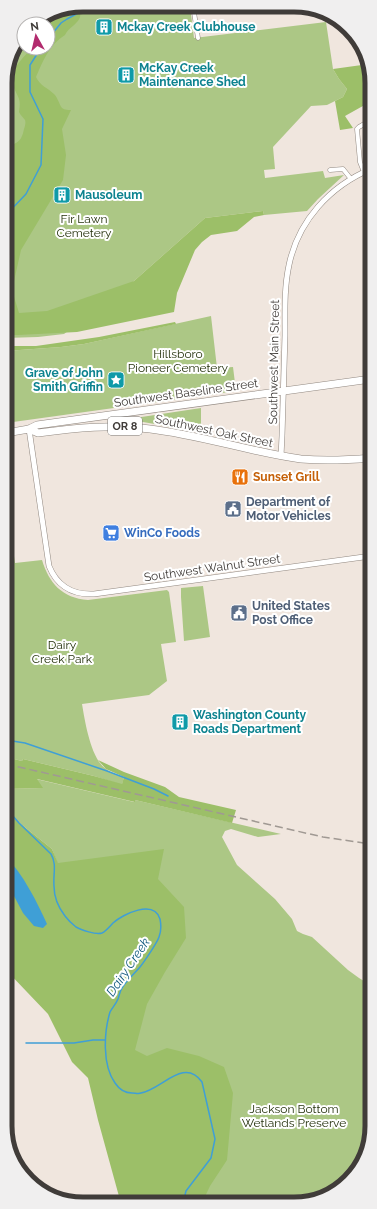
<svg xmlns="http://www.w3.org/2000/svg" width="377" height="1209" viewBox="0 0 377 1209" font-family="Raleway,sans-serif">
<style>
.green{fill:#acc785}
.forest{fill:#9cbf68}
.water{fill:#3f9fd6}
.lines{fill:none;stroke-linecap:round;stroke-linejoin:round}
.stream{stroke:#3f9fd6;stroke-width:1.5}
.minor-casing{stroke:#918880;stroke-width:5}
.tertiary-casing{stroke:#918880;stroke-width:6}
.trunk-casing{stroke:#918880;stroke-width:8}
.minor{stroke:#fff;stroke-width:4}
.tertiary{stroke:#fff;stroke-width:5}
.trunk{stroke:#fff;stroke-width:7}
.rail{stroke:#a09993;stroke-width:1.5;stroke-dasharray:8 4;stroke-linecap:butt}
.labels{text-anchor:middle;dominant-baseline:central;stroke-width:4;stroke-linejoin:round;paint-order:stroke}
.shield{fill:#fff;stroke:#797674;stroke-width:1}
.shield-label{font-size:11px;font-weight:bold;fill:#403c39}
.culture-label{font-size:12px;font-weight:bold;fill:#0d838f;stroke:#fff;text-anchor:start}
.park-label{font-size:12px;fill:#24310c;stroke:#fff}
.street-label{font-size:12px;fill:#403c39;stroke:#fff}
.food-label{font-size:12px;font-weight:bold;fill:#c56008;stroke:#fff;text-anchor:start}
.service-label{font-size:12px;font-weight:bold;fill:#4e5e75;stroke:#fff;text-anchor:start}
.shop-label{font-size:12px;font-weight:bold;fill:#366cbe;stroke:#fff;text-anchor:start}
.water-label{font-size:13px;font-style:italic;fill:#0f577d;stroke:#fff}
.rim{fill:none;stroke:#403c39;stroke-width:5}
</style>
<rect width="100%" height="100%" fill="#f0e6de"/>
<path class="green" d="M83 5H112L115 10 152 5 190 6 194 38 326 22 333 69 339 79 347 89 343 97 327 105 311 106 273 147 275 169 264 170 265 178 323 171 325 178 344 175 318 199 307 211 264 215 263 211 205 218 134 281 64 334 38 337 5 338V77L13 48 24 34V48H48V24H32Z
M211 316 217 368 233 367 236 391 6 423V351L61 347 84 344Z
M201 408V432L143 422 115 421Z
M6 500 15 563 42 560C49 583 62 598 88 600L167 590 169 592 176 642 161 644 167 681 149 695 82 704C85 722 91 759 106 769 111 773 118 775 124 777L122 785 94 776 23 759 22 761 6 757Z
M203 586 210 637 184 641 181 597V588Z
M36 779 134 802 135 800 281 834 258 837 231 829 225 831 222 837 237 865 275 899 292 919 297 931 303 934 312 937 348 970 359 978 372 986V1131L353 1177 309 1203H188L52 849 6 812V789L42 788Z"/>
<path class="forest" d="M78 7C79 10 81 14 80 17 79 23 68 28 65 35 49 45 43 61 36 77 40 86 48 88 54 94 58 98 59 104 62 108 65 110 68 110 71 110L62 129 66 155 63 180 21 250 12 290 19 313 47 311 134 281 205 218 263 211 264 215 254 217 237 231 211 235 202 242 195 250 177 293 174 312 77 332 18 335H5V149C16 142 21 144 24 129 25 126 26 122 25 120 23 117 20 115 19 112 21 99 19 99 14 88 6 73 22 59 32 48H48V24L50 17Z
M369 64 370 66 371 85 368 86 370 102 345 116 353 128 340 130 335 101 343 97 347 89 339 79 333 69Z
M175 322 176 324 84 344 61 347 6 351V346H36L99 337Z
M6 757 22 761 23 759 94 776 122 784 124 777 106 769 98 760 124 772 165 787 179 797 236 810 232 823 135 800V802L37 779 43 788 6 789Z
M6 812 52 849 58 863 164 849 158 879 184 907 186 938 165 972 147 1004 135 1050 147 1056 167 1048 199 1056 224 1067 233 1093 227 1160 210 1186 202 1203 121 1202 120 1200 98 1120 88 1078 72 1062 48 1014 6 970Z"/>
<path class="water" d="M6 857C23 874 37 902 47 924L43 928 34 926 23 913 6 881Z"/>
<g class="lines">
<path class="stream" d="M48 39 61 23 67 19 93 5
M5 216 26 194 41 165 43 119 30 92V65L41 48
M6 740 25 743 107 771 154 789 168 796
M6 808 19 823 51 854C57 864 53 874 54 886 54 898 58 907 65 916 68 920 72 924 76 927 81 930 96 935 102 933 106 931 110 926 113 923 123 914 154 899 160 919 161 924 161 932 159 937 157 943 144 962 140 967 134 974 126 981 122 988 120 991 119 996 118 999 116 1004 112 1008 110 1012 104 1032 102 1065 115 1083 119 1089 124 1093 132 1093 135 1093 139 1094 141 1093 162 1089 184 1057 202 1082L215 1139 211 1158 186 1191 183 1203
M6 814 10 813
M26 1043H74L93 1040H105"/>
<g class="minor-casing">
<path id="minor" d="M193 6 198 38
M330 170 343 169 351 179
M364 172 360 162 357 129 359 127 371 120"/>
</g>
<g class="tertiary-casing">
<path id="tertiary" d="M29 429 49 566C57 586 72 595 94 594L371 556
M281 456 282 436C283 402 284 368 285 335 285 312 284 288 289 265 298 221 330 186 371 169"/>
</g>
<g class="trunk-casing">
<path id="trunk" d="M29 429 38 433C75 428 113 424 150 429 201 435 250 452 301 459 325 461 348 460 371 458
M6 433 29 429 37 425 371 379"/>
</g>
<use href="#minor" class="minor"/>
<use href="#tertiary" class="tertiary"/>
<use href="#trunk" class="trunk"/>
<path class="rail" d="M6 764 288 829 323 837 371 844"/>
</g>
<defs>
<g id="building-square" transform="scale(0.9)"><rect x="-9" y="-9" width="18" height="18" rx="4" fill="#0f9aa8" stroke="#fff"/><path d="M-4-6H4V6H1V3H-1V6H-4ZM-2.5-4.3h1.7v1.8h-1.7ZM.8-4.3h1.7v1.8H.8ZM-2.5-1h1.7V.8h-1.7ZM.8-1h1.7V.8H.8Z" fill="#fff"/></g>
<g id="sight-square" transform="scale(0.9)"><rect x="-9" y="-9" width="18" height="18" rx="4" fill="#0f9aa8" stroke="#fff"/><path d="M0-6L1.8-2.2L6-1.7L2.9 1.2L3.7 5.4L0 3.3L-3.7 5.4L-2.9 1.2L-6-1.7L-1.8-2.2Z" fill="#fff"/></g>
<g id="restaurant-square" transform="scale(0.9)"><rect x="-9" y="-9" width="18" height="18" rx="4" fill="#e8710a" stroke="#fff"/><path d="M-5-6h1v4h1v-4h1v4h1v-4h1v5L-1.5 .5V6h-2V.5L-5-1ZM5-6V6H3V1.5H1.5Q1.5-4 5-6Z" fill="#fff"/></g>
<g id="civic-square" transform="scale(0.9)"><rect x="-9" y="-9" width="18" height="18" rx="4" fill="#5c6f8a" stroke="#fff"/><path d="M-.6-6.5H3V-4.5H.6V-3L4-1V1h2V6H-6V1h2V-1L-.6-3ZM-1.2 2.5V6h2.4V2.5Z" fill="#fff"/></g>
<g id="supermarket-square" transform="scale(0.9)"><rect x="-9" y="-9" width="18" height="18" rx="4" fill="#3f7fe0" stroke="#fff"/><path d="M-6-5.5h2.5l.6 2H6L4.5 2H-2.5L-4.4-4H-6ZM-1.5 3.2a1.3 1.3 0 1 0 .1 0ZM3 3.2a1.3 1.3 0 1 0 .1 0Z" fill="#fff"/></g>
</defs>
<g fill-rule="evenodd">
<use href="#building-square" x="104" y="27"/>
<use href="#building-square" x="126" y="75"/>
<use href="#building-square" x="62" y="195"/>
<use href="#sight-square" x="116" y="380"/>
<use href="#restaurant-square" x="240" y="477"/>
<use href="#civic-square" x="233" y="509"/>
<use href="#supermarket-square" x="111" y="533"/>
<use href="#civic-square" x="239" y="613"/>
<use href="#building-square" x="180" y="722"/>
</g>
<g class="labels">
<rect class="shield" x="108" y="417" width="34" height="18" rx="3"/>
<g class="shield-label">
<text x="125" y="426">OR 8</text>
</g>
<g class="culture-label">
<text x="117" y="27">Mckay Creek Clubhouse</text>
<text x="139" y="68">McKay Creek<tspan x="139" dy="14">Maintenance Shed</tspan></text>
<text x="75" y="195">Mausoleum</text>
<text x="103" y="373" text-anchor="end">Grave of John<tspan x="103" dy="14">Smith Griffin</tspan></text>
<text x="193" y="715">Washington County<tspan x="193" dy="14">Roads Department</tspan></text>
</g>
<g class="park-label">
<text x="84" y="219">Fir Lawn<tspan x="84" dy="14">Cemetery</tspan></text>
<text x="178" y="354">Hillsboro<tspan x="178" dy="14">Pioneer Cemetery</tspan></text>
<text x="62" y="645">Dairy<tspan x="62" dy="14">Creek Park</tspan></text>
<text x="294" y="1109">Jackson Bottom<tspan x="294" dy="14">Wetlands Preserve</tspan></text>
</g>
<g class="street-label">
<text transform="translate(274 362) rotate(-89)">Southwest Main Street</text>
<text transform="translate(186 393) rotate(-8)">Southwest Baseline Street</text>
<text transform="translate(214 431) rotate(12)">Southwest Oak Street</text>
<text transform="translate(212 568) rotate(-8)">Southwest Walnut Street</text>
</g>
<g class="food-label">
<text x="253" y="477">Sunset Grill</text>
</g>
<g class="service-label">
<text x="246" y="502">Department of<tspan x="246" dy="14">Motor Vehicles</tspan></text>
<text x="252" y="606">United States<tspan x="252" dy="14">Post Office</tspan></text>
</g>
<g class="shop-label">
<text x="124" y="533">WinCo Foods</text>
</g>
<g class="water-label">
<text transform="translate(128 967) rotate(-56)">Dairy Creek</text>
</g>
</g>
<path d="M0 0H377V1209H0ZM83 12H294A71 71 0 0 1 365 83V1126A71 71 0 0 1 294 1197H83A71 71 0 0 1 12 1126V83A71 71 0 0 1 83 12Z" fill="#f0efef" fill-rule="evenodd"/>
<path class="rim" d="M83 12H294A71 71 0 0 1 365 83V1126A71 71 0 0 1 294 1197H83A71 71 0 0 1 12 1126V83A71 71 0 0 1 83 12Z"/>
<g transform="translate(36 36) rotate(352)"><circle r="19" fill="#ffffff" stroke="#b3b1b0"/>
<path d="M0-3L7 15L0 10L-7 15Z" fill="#b22b6e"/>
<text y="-6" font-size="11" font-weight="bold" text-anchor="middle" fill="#403c39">N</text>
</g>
</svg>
